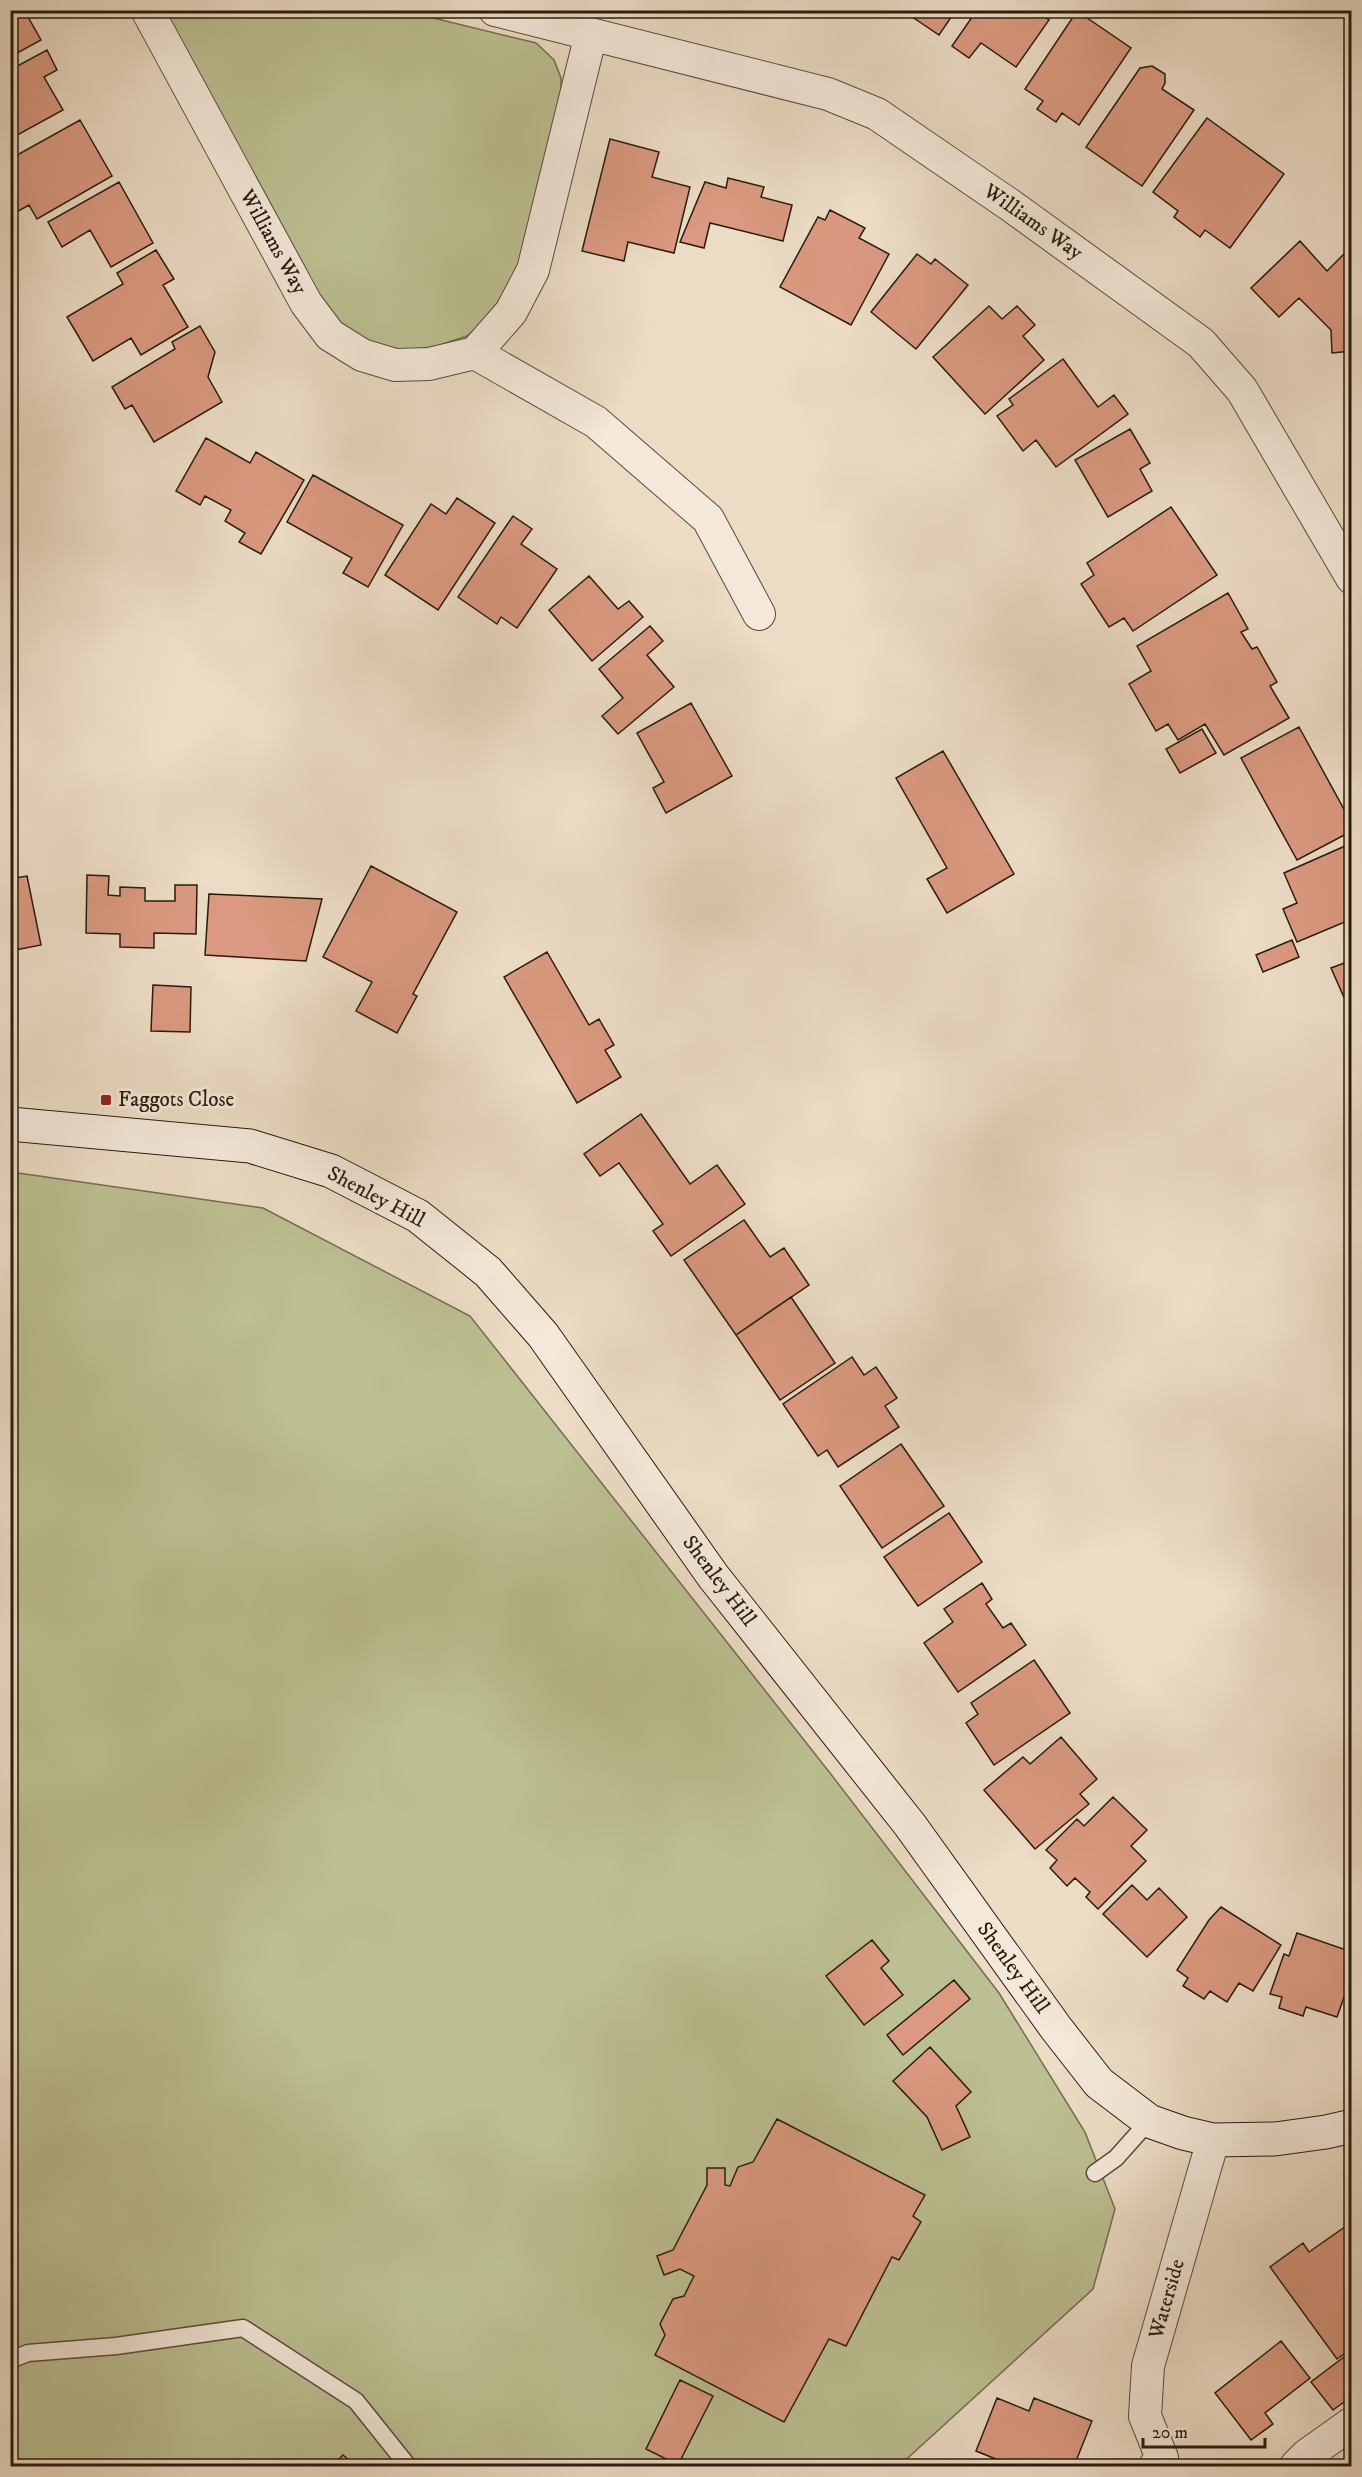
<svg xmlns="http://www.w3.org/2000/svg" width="1362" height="2477" viewBox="0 0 1362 2477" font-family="'IM FELL DW Pica',serif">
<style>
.green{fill:#bcbf91;stroke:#736d50;stroke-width:1.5}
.building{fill:#da9980;stroke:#2a1b0f;stroke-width:1.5}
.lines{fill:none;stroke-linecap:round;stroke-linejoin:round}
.lane-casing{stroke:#5a4b3c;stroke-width:19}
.street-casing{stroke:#5a4b3c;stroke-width:34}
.secondary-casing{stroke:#2a1b0f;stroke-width:35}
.lane{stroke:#f3e8d9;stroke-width:16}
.street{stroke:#f3e8d9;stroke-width:32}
.secondary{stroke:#f3e8d9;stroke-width:33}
.poi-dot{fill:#8f2418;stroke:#f3e8d9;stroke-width:2}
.labels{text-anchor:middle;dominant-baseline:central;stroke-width:6;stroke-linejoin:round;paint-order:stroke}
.street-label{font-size:21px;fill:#2a1b0f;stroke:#f3e8d9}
.poi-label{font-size:21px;fill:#2a1b0f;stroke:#f3e8d9;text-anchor:start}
</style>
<rect width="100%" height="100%" fill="#ecdcc5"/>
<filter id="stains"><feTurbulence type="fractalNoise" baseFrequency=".00333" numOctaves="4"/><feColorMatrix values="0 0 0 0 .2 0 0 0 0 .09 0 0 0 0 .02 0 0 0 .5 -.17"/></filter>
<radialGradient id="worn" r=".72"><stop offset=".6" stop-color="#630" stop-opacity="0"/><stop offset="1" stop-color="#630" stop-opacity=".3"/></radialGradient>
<path class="green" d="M165 11H405L536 43 554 60 561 78V98L517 274 497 312 467 336 437 346 408 351 375 344 346 332 327 310Z
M11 1172 263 1208 470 1316 830 1773 999 1993 1085 2132 1115 2209 1093 2289 899 2466H11Z"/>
<path class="building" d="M10 10H24L41 40 10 57Z
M902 10H956L939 35Z
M977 10H1036L1049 20 1016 67 981 43 969 58 952 46Z
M1077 11 1131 48 1079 125 1062 113 1056 122 1037 109 1043 101 1025 89Z
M47 50 57 70 44 77 63 110 10 139V70Z
M1152 66 1165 74V83L1162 89 1194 110 1142 186 1086 147 1140 68Z
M1207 118 1284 174 1230 248 1205 230 1200 237 1174 217 1178 211 1153 192Z
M80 120 112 176 37 219 29 205 13 214 10 210V178L14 176 10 169V159Z
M610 139 659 152 652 177 690 187 674 253 628 242 624 261 582 251Z
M728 178 764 187 761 197 792 205 783 241 710 223 704 248 680 242 705 182 726 188Z
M119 182 153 243 111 267 90 230 62 247 48 222Z
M830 210 865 228 859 238 889 254 851 325 780 287 818 217 825 220Z
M1300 241 1327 271 1345 253 1352 261V351L1332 353 1331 330 1299 298 1279 317 1251 288Z
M156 250 174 279 163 285 188 327 141 355 131 338 93 361 67 317 123 284 117 273Z
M917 254 931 264 935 259 968 285 916 349 871 312Z
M989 306 1002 319 1017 306 1035 325 1023 336 1044 360 985 414 933 357Z
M200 326 215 352 208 377 222 402 154 442 132 405 125 409 112 387 175 349 172 342Z
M1063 359 1098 407 1114 395 1128 414 1056 467 1036 440 1023 451 997 416 1013 405 1009 399Z
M1130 429 1150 463 1140 469 1152 491 1108 517 1075 460Z
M206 438 250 463 256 452 304 480 261 554 239 542 245 533 225 521 231 510 205 496 200 505 176 491Z
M313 475 403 525 368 587 343 573 352 558 287 522Z
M457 498 495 523 438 610 385 575 431 504 446 514Z
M1171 507 1217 575 1133 631 1124 618 1109 627 1081 584 1094 575 1087 563Z
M513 516 532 529 521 544 557 569 517 628 501 617 497 624 458 597Z
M589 576 618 609 629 601 643 617 592 661 549 610Z
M1228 593 1248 629 1241 632 1252 649 1257 647 1277 682 1270 686 1289 718 1224 755 1205 724 1178 740 1168 724 1156 731 1129 684 1151 671 1137 646Z
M650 626 663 641 647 655 674 687 618 734 602 716 623 698 599 669Z
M691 703 732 776 666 813 653 788 664 782 637 733Z
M1299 727 1352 824V831L1297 860 1241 758Z
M1202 729 1216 753 1180 773 1166 749Z
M943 751 1014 874 947 913 927 879 947 868 896 778Z
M1352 843V919L1297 942 1283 909 1297 903 1284 873Z
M371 866 457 912 413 994 417 996 397 1033 356 1011 372 982 323 957Z
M87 875 109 876 108 895 120 896V887L145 888V901H175V885H197L196 934 154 933V948L120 947V934L86 933Z
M27 876 41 945 10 951V879Z
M209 894 322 899 306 961 205 955Z
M1292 940 1299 957 1263 972 1256 955Z
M547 952 589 1025 599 1019 614 1045 605 1050 621 1077 577 1103 504 977Z
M1352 960V1010L1350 1011 1331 968Z
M153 985 191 987 190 1032 151 1031Z
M641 1114 690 1184 717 1165 745 1204 671 1256 653 1231 663 1224 619 1163 600 1176 584 1154Z
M744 1220 770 1257 784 1248 809 1285 736 1335 684 1260Z
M791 1297 835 1363 780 1400 736 1335Z
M852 1357 864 1375 876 1367 897 1398 885 1406 899 1427 838 1467 827 1450 818 1456 783 1404Z
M901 1444 944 1506 882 1548 840 1486Z
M949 1513 982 1562 918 1606 884 1557Z
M982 1583 992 1599 986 1604 1003 1628 1011 1623 1026 1645 958 1692 924 1643 953 1622 944 1609Z
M1034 1660 1070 1713 994 1765 966 1723 978 1714 971 1703Z
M1061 1737 1097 1779 1080 1794 1089 1804 1035 1849 984 1790 1023 1757 1030 1764Z
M1113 1797 1147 1830 1131 1846 1146 1861 1098 1909 1086 1897 1090 1892 1075 1878 1067 1886 1050 1868 1057 1860 1046 1850 1077 1819 1084 1826Z
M1132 1885 1147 1900 1159 1888 1187 1917 1147 1957 1103 1914Z
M1221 1907 1281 1945 1253 1991 1239 1983 1227 2002 1210 1991 1204 1999 1183 1986 1188 1978 1177 1970 1209 1920Z
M1297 1933 1352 1952V1981L1350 1980 1337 2017 1306 2007 1303 2016 1279 2008 1282 1997 1270 1994 1284 1954 1289 1956Z
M872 1940 889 1961 881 1968 903 1995 864 2025 826 1976Z
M954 1980 970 1999 903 2055 887 2035Z
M930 2047 971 2092 956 2106 970 2137 942 2150 927 2117 893 2081Z
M777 2119 925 2195 913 2216 921 2222 899 2260 892 2257 846 2346 829 2339 784 2422 655 2355 665 2335 660 2324 673 2299 684 2296 694 2276 680 2269 664 2275 657 2256 673 2250 707 2185V2168H725V2185L730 2186 738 2167 753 2162Z
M1352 2222V2348L1337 2359 1270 2267 1303 2243 1309 2252Z
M1281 2341 1310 2378 1265 2413 1273 2424 1251 2440 1215 2393Z
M1352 2351V2396L1333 2410 1311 2382Z
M680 2380 713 2396 678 2465 646 2449Z
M997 2398 1029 2411 1034 2398 1092 2421 1074 2466H1007L1008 2464 976 2451Z
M343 2455 356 2466H332Z"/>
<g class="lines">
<g class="lane-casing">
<path id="lane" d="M1095 2173 1116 2158 1149 2121
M10 2360 28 2353 116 2346 243 2328 356 2401 408 2466"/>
</g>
<g class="street-casing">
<path id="street" d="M147 10 306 303 330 335 362 355 395 365 429 364 475 353 596 422 708 519 759 614
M495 10 828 94 877 114 1010 205 1201 343 1242 390 1352 578
M475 353 511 312 533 270 591 34
M1155 2466 1162 2458 1145 2416 1148 2366 1213 2140
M1296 2466 1307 2455 1352 2423"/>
</g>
<g class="secondary-casing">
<path id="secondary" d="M10 1124 250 1146 331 1171 418 1216 488 1272 543 1335 713 1576 910 1825 1056 2028 1099 2083 1149 2121 1183 2133 1213 2140 1275 2139 1326 2132 1352 2126"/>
</g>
<use href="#lane" class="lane"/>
<use href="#street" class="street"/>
<use href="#secondary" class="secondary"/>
</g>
<rect class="poi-dot" x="100" y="1094" width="12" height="12" rx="3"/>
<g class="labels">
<g class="street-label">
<text transform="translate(1033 222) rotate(35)">Williams Way</text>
<text transform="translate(273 242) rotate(61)">Williams Way</text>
<text transform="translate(376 1197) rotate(28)">Shenley Hill</text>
<text transform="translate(719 1581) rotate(53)">Shenley Hill</text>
<text transform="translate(1013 1968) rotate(54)">Shenley Hill</text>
<text transform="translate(1167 2299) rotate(-74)">Waterside</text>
</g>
<g class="poi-label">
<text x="118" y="1100">Faggots Close</text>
</g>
</g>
<rect width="1362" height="2477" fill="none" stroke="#ecdcc5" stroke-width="36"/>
<rect x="12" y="12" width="1338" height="2453" fill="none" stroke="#2a1b0f" stroke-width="3"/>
<rect x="18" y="18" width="1326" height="2441" fill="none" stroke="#2a1b0f" stroke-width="1.5"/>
<path d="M1143 2438v9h122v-9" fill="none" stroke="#2a1b0f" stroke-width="3"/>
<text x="1152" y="2438" font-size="18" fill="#2a1b0f" stroke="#f3e8d9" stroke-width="4.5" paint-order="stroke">20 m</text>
<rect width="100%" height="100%" filter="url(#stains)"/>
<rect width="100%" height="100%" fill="url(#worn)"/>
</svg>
